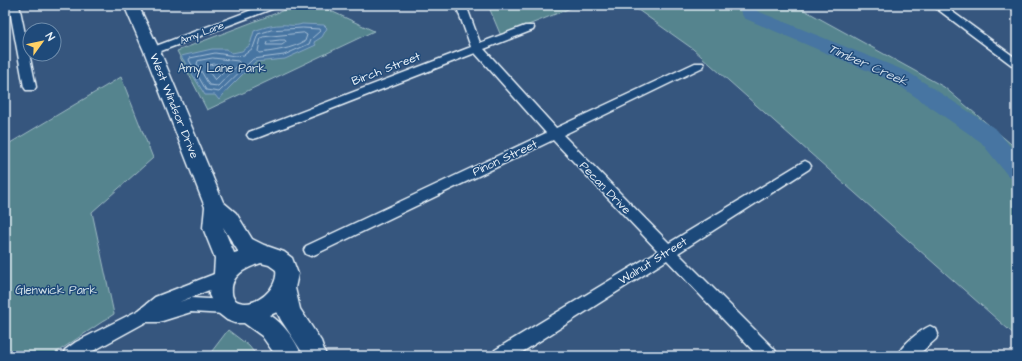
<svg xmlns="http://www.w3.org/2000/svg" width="1022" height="361" viewBox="0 0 1022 361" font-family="'Architects Daughter',sans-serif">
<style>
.green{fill:#54848e;stroke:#9ebac3}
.water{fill:#4675a2;stroke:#87a7c4}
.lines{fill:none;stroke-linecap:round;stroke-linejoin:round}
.shore{stroke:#a7bfd6;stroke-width:1}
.river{fill:#4675a2;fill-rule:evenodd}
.street-casing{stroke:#e8f1f8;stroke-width:3}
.secondary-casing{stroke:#e8f1f8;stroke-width:3}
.street{fill:#1f4a7a;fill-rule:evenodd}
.secondary{fill:#1f4a7a;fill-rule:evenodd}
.labels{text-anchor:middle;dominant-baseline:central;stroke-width:3;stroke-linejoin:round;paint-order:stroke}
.far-street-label{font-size:10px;fill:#e8f1f8;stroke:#1f4a7a}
.park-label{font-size:12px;fill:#d2e1e8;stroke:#1f4a7a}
.street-label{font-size:12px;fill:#e8f1f8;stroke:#1f4a7a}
.water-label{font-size:13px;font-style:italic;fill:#d0deeb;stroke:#1f4a7a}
</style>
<rect width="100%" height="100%" fill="#36567e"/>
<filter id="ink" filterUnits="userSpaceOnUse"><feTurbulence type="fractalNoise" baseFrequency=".025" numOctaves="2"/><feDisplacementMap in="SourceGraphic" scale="8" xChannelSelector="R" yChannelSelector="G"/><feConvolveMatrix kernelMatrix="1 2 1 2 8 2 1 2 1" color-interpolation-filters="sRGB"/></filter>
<g filter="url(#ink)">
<path class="green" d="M302 5H318L374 31 207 110 177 51 287 9 296 8Z
M488 5H578L501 36Z
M631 5H795L944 87 1017 149V337L693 49Z
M121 77 153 158 92 212 114 314 51 356H5V146Z
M228 330 249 346 257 356H212V351Z"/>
<path class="water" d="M302 24 324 25 327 28 322 37 314 42 316 45 285 59 255 62 228 89 219 100 215 95H205L181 56 212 49H226L232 53 242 51 250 45 254 31C262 28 271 25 280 25 288 24 294 27 302 24Z"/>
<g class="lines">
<path class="shore" d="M303 28 319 29 320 31 311 39 309 44 284 55 253 59 219 92 206 90 189 60 190 58 215 53 235 56 244 55 253 48 258 34 271 30Z
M304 33 307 35 305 41C291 49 275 51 259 53L258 51 261 38 263 37Z
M280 40H285L286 42 282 45H266L267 42Z
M213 58 238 61 240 63 218 86 209 85 197 64 198 61Z
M214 64H222L227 68 215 80 206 68 207 66Z"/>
<path class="river" d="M737 5H755L757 11 908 72 997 130 1017 155V180L1009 177 981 142 894 82 744 18Z"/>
<g class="street-casing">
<path id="street" d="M9 5H19L36 87 34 90H26L24 87Z
M265 5H279L277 7 156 53H148L147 51 148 49Z
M456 5H466L480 43 525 26H533L534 28 533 30 484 49 556 128 695 63H703L704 65 703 67 563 135 669 243 801 163 805 161 809 163 811 166 809 169 678 253 775 350 777 356H758L667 260 516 356H493L495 350 658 251 553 140 316 254 311 256 306 254 304 250 306 246 546 133 475 53 257 138 253 139 249 138 247 135 249 132 471 47Z
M932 5H943L1017 59V67L1013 66Z
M222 271 227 273 229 278 227 283 179 302 191 298 226 300 231 302 234 307 231 312 226 314 191 312 159 322H146L84 356H63L65 350 76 342 139 310 155 297Z
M930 326 936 329 938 334 936 339 917 356H897C902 345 919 331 930 326Z"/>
</g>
<g class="secondary-casing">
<path id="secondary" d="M124 5H138L160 51 223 202 236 213 252 239 264 245 284 252 292 258 298 274 295 288 300 309 321 341 326 356H302V352L281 320 277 312 270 315C284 324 296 341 302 356H276L262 336 244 323H235L227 320 218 313 209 295 210 283 214 274 215 258 203 228 205 207 144 51ZM223 227 238 251V252L234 253ZM261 263 269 265 276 270C279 288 256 308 239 302 235 301 232 297 232 293 230 275 246 268 261 263Z"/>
</g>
<use href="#street" class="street"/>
<use href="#secondary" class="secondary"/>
</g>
</g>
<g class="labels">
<g class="far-street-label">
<text transform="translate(202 33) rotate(-21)">Amy Lane</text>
</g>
<g class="park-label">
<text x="222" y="68">Amy Lane Park</text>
<text x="56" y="290">Glenwick Park</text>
</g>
<g class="street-label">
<text transform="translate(386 69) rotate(-21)">Birch Street</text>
<text transform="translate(174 106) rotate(68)">West Windsor Drive</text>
<text transform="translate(505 158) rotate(-25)">Pinon Street</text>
<text transform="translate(605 188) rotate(46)">Pecan Drive</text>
<text transform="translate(653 261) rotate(-32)">Walnut Street</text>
</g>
<g class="water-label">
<text transform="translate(868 65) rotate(24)">Timber Creek</text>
</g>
</g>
<rect width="1022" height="361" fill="none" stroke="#1f4a7a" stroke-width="20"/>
<rect x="10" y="10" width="1002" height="341" fill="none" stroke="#e8f1f8" stroke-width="1.5" filter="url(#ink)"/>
<g transform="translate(42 42) rotate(57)"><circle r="19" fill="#1f4a7a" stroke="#6f8dac"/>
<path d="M0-3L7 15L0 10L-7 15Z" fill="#ffd166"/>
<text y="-6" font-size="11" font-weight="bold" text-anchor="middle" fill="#e8f1f8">N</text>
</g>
</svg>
